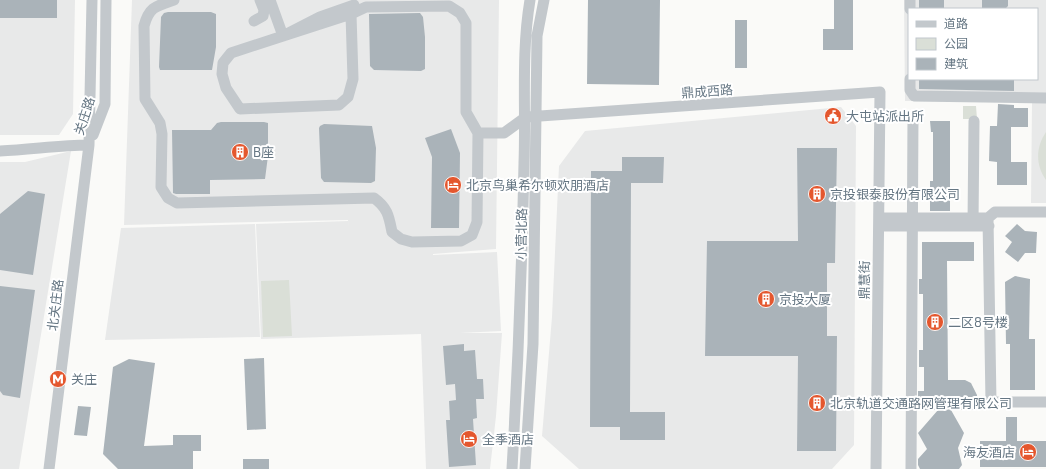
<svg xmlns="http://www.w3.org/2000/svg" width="1046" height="469" viewBox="0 0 1046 469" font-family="'Exo 2','Noto Sans SC',sans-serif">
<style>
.built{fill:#e8e9e9;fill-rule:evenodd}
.green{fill:#dadfd7}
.building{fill:#aab3b9}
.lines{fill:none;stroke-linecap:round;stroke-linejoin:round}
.minor{stroke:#c3c8cc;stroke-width:11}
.labels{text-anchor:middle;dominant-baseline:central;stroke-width:4;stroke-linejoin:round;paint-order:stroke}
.street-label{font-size:13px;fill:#657683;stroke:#fff}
.poi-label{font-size:13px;fill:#657683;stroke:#fff;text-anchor:start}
</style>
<rect width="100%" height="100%" fill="#fafaf8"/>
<path class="built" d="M0 0H75L73 114 59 135H0Z
M132 0H499L496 249 433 254V259V255L497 252 501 331 460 333H502L496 416 490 469H426L421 334 261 339 256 224 348 221 349 242 348 220 124 225Z
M904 0H1046V102L905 101ZM909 9H1037V79H909Z
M1032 103H1046V203H1031Z
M841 107 856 126 854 445 832 469H579L542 436 552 317 559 166 585 131Z
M71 151 19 469H0V162H25Z
M255 224 260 337 105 340 121 228Z"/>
<path class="green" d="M963 106H976L977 119H963Z
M1046 132V180C1035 164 1036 147 1046 132Z
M289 280 292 336 263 337 261 281Z"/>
<path class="building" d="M0 0H57V18H0Z
M588 0H660L659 85 587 84Z
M834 0H853V50H823V29H834Z
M919 0H944V9H919Z
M982 0H1008V6L1005 9H982Z
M168 12H211L216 14V47L212 70H160L159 67 161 17 164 13Z
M420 13 423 17 425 37V69L421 71 374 70 370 66 369 14Z
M735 20H747V68H735Z
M919 79H1014V91L919 89Z
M998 104 1014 105V108H1028V127H1011V162H1027V185H997V162L989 161 990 126H997Z
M930 121H950V211H930V181H933V132H931Z
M221 122H264L268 123V156L265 179 210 180V194H176L173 193 172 130H211L217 123Z
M324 124 372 126 376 148 375 181 371 183 324 182 321 178 319 128 320 126Z
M451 129 460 153 459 228H431L432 157 425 138Z
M797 148H837L835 263H827V336H837L836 451H797L798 356H705L707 241H798Z
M622 157H664L663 183H631L630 412H665V440H620V427H590L591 171H622Z
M28 191 45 194 33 275 0 270V214Z
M1017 224 1025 231 1037 232 1036 253H1025L1018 262 1005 252 1012 242 1005 236Z
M922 242H974V261H947L948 380H965L971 383 977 395V410H951L964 433 958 448 962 465 959 469H920L918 465V459L927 449 918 433 938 410H918V391H924V367H919V350H923V294H919V279H922Z
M1015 276 1030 279 1029 339H1035V390H1010V344H1006L1005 282Z
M0 286 35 290 20 398 3 395 0 391Z
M464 344V351L475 350 477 379H483L484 399H476L477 418 473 419 476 465 449 467 446 420H450L449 401 456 400 455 384 446 385 443 346Z
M264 358 266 429 247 430 244 359Z
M129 359 155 363 144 446 173 445V435H201V451H193V469H118L103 454 113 367Z
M78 406 91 407 87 436 74 435Z
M1006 417H1017V441H1046V467H980V441H1006Z
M243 459H269V469H243Z"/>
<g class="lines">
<path class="minor" d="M174 0C156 6 149 7 144 26L145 99 160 123 162 134 161 187 168 198 177 203 374 198C388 208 389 217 392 232L401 239 412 242 461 241 472 235 477 222 478 133 466 112V23L460 13 449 6 366 7 351 14
M270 0 283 36
M910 0V9
M254 21 263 16 264 10 260 0
M283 36 351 14 353 79 348 97 339 105 240 109 226 88 222 74 223 63 231 53 283 36 320 17 354 5
M910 79V90L914 96 1046 98
M478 133H504L526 117 880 92 876 469
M93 135 105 104 106 0
M0 151C30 150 59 145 89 145
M1046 212H995L988 218 991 402H1046
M879 218H988
M973 224 974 121
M879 226H989
M49 469 89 145 92 0
M512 469C518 367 522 265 524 163 526 109 521 53 530 0
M525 469 533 344 537 36 544 0
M911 469 913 116"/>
</g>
<defs>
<g id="civic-disc" transform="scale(0.9)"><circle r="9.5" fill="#e4572e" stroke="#fff"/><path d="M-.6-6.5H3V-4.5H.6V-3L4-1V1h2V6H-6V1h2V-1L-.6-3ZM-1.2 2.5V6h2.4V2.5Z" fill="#fff"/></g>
<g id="building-disc" transform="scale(0.9)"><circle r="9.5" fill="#e4572e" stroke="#fff"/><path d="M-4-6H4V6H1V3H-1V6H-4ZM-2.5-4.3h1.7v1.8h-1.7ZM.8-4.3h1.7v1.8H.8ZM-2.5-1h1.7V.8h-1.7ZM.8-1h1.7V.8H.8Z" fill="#fff"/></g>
<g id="hotel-disc" transform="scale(0.9)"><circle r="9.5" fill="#e4572e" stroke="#fff"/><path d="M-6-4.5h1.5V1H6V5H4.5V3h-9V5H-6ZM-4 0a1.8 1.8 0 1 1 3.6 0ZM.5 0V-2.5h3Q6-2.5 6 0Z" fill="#fff"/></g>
<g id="metro-disc" transform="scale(0.9)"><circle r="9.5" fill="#e4572e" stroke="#fff"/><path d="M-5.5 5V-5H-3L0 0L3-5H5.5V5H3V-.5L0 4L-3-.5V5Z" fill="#fff"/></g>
</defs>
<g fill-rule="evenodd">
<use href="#civic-disc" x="833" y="116"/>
<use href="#building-disc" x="240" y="152"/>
<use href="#hotel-disc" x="453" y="185"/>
<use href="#building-disc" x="817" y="194"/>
<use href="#building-disc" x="766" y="299"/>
<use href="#building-disc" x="935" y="322"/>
<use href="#metro-disc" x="58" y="379"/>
<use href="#building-disc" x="817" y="403"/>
<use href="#hotel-disc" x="469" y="439"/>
<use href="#hotel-disc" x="1028" y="452"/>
</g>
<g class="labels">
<g class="street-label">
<text transform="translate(707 91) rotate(-4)">鼎成西路</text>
<text transform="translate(84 116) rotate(-72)">关庄路</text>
<text transform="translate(521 234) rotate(-89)">小营北路</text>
<text transform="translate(864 280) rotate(-89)">鼎慧街</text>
<text transform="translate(55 305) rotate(-83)">北关庄路</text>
</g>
<g class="poi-label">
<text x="846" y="116">大屯站派出所</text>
<text x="253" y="152">B座</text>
<text x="466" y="185">北京鸟巢希尔顿欢朋酒店</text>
<text x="830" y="194">京投银泰股份有限公司</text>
<text x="779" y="299">京投大厦</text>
<text x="948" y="322">二区8号楼</text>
<text x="71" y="379">关庄</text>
<text x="830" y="403">北京轨道交通路网管理有限公司</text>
<text x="482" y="439">全季酒店</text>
<text x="1015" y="452" text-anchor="end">海友酒店</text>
</g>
</g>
<rect x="908" y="8" width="130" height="72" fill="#ffffff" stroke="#c1c8cd"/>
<rect x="916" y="21" width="20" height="6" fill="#c3c8cc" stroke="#c1c8cd"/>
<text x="944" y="28" font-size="12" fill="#657683">道路</text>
<rect x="916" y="38" width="20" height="12" fill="#dadfd7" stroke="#c1c8cd"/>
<text x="944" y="48" font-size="12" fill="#657683">公园</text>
<rect x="916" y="58" width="20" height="12" fill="#aab3b9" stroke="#c1c8cd"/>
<text x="944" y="68" font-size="12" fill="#657683">建筑</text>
</svg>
